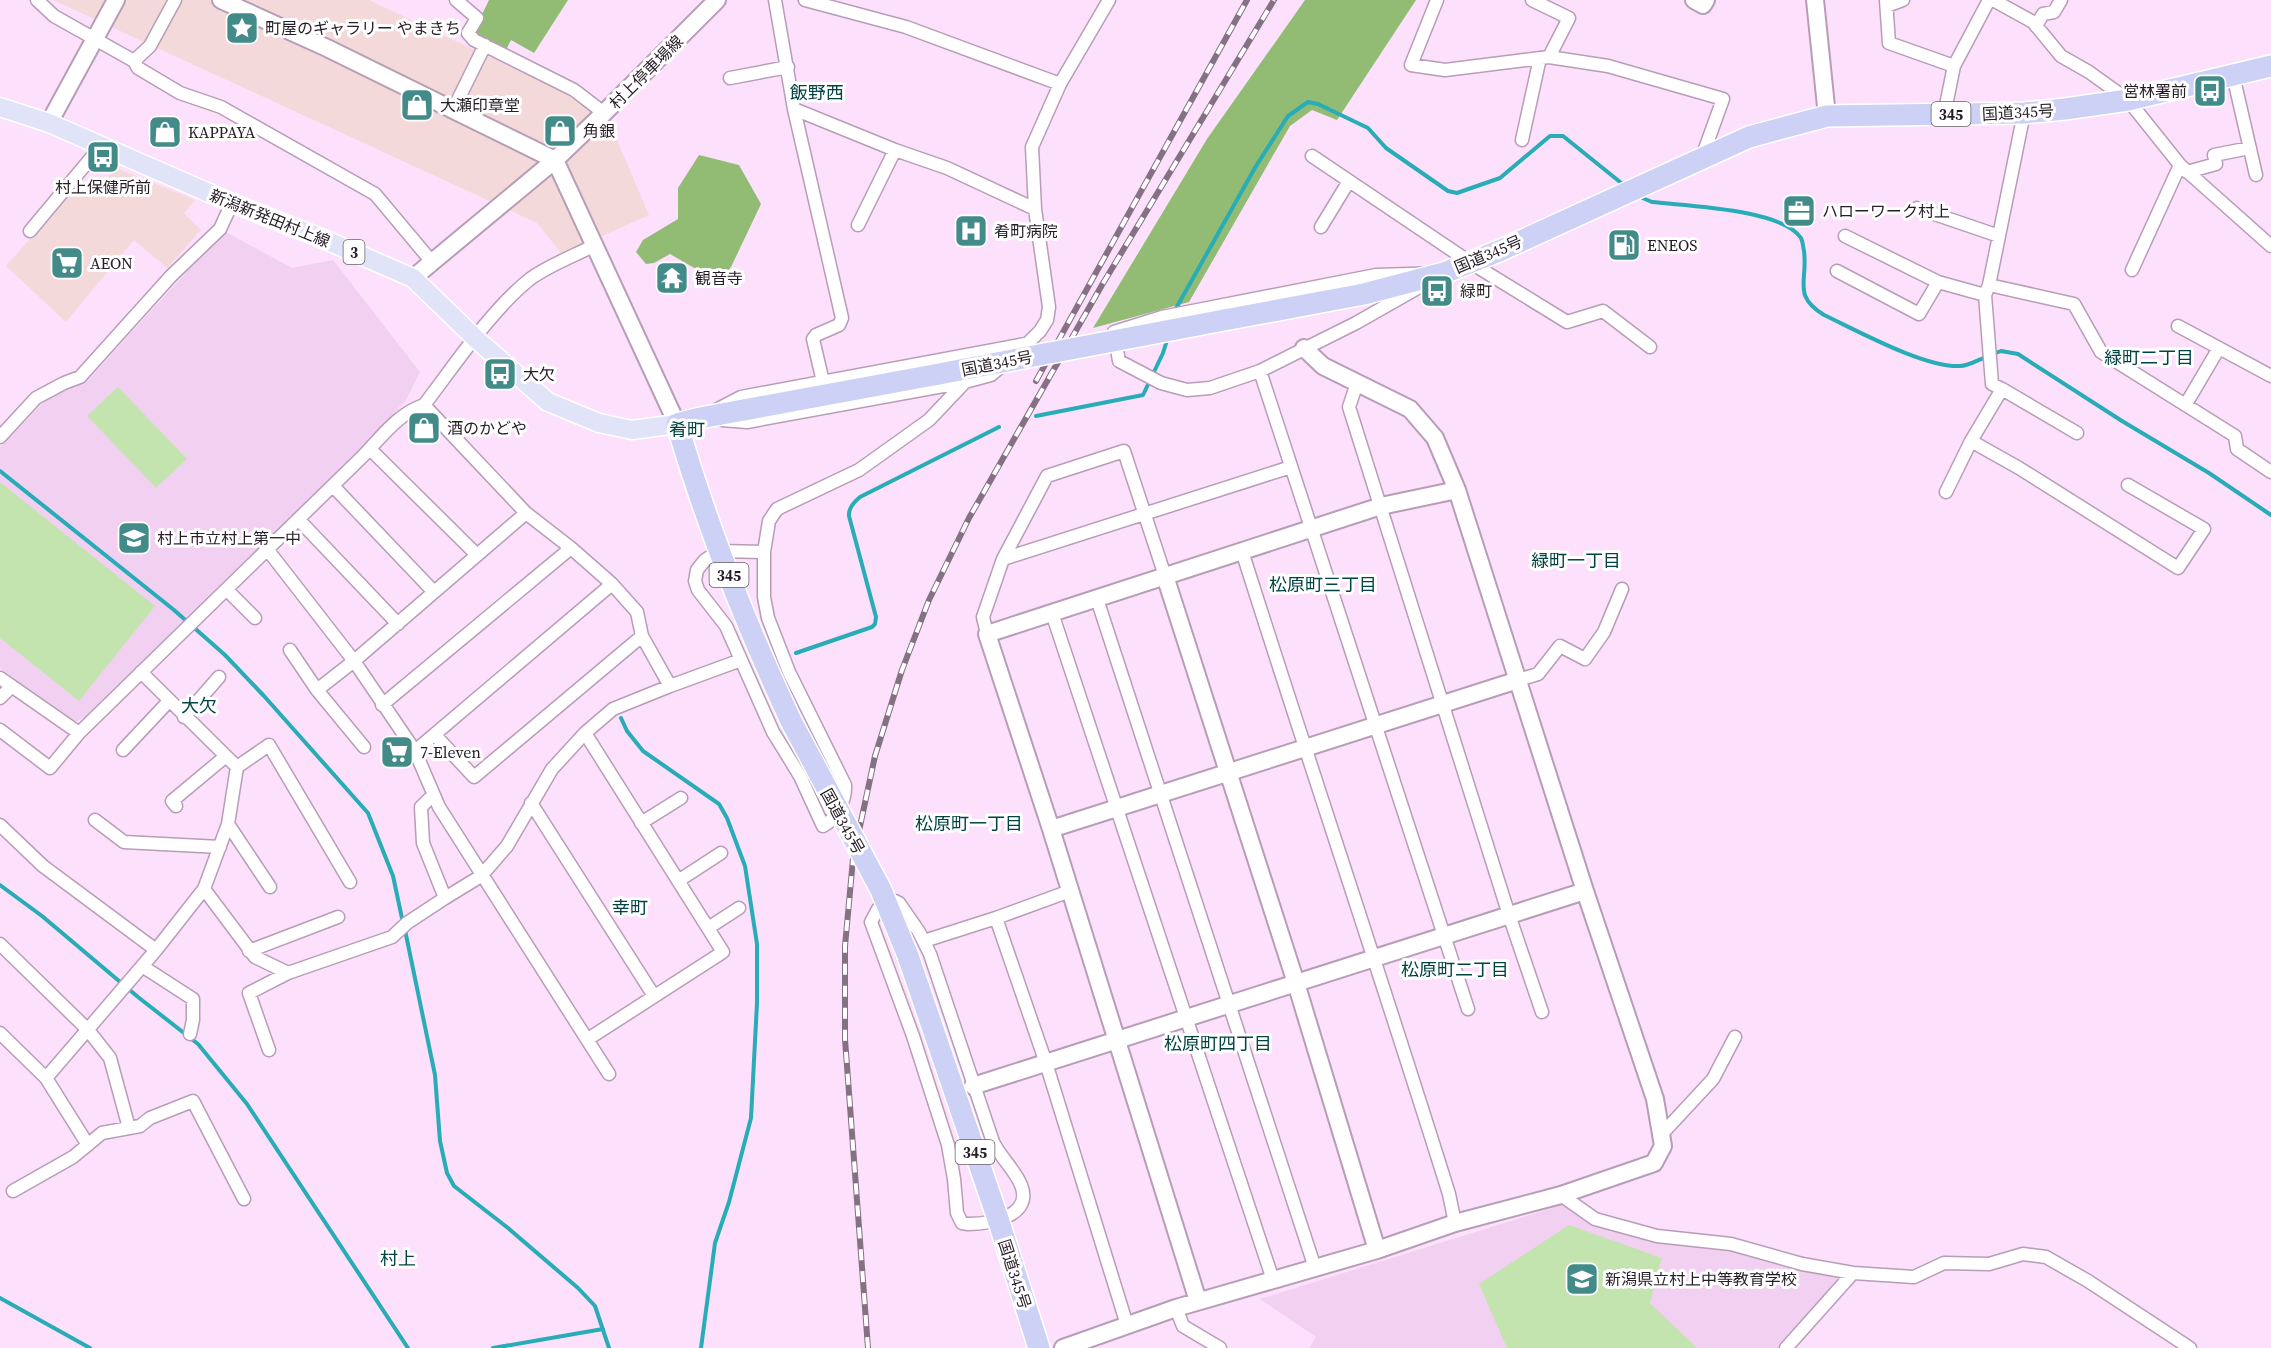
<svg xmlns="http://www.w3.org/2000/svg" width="2271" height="1348" viewBox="0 0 2271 1348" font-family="'Source Serif 4','Noto Sans JP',serif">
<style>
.commercial{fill:#f4d9db}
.built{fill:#f2d0f1}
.green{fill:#c4e4af}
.forest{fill:#92bc74}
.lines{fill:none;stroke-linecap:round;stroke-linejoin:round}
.stream{stroke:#28acb7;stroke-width:4}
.street-casing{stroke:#b89db7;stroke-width:15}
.secondary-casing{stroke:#b89db7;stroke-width:20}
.primary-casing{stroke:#fff;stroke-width:21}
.highway-casing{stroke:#fff;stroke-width:24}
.street{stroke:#fff;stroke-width:12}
.secondary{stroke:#fff;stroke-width:16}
.primary{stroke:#e1e3f9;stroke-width:18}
.highway{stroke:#cdd1f5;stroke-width:21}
.rail-casing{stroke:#847284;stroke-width:6}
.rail{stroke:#fff;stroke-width:4;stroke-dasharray:11;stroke-linecap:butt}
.highway-bridge-casing{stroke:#fff;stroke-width:24;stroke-linecap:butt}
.highway-bridge{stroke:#cdd1f5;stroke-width:21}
.labels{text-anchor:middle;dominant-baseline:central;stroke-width:6;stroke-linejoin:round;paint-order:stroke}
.shield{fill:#fff;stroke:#686168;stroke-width:1.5}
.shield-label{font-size:15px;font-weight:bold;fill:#271d27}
.poi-label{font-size:16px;fill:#271d27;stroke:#fff;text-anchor:start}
.street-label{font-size:16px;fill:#271d27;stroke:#fff}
.neighbourhood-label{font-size:18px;fill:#004342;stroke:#fff}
</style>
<rect width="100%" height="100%" fill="#fce0fc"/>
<path class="commercial" d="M53 0H369L563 92 611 126 649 215 562 254 537 223Z
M116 168 195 200 184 213 201 230 167 268 134 240 66 322 6 266 81 181 93 194Z"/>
<path class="built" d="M224 231 292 268 333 260 420 372 406 400 353 457 86 717 74 722 0 668V447L44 402 69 385 88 380Z
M1565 1204 1583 1216 1721 1245 1839 1275 1840 1282 1781 1348H1309L1316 1337 1260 1299Z"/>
<path class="green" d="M118 387 187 459 156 488 87 416Z
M0 482 155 606 79 701 0 638Z
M1569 1225 1662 1258 1650 1303 1697 1348H1507L1479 1284Z"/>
<path class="forest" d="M489 0H568L534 53 511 40 506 50 473 33Z
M1305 0H1416L1337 120 1312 110 1290 126 1189 302 1093 328 1207 139Z
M699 155 739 165 761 204 731 267 725 275 703 273 670 254 654 263 646 264 636 252 643 240 678 219V188Z"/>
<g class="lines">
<path class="stream" d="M1638 196 1652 202C1686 206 1782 209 1801 238 1803 242 1803 247 1804 251 1808 282 1792 295 1824 315 1858 331 1925 368 1960 366 1968 366 1978 360 1986 357
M1174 312 1256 166 1288 116 1308 102 1318 104 1368 128 1386 148 1448 191 1457 193 1500 178 1550 136H1563L1625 186
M1993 354 2001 351 2018 354 2122 421 2209 473 2271 515
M1036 416 1143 395 1163 353 1168 337
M0 471 174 610 225 655 264 696 368 813 393 876 403 923
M796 653 872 627 875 624 876 617 849 516C848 508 854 502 860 497L999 427
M621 718 627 731 643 751 719 804 727 818 745 866 757 944V1003L751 1118 729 1202 715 1243 701 1348
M0 885 42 916 138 997 198 1044 247 1104 408 1348
M405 930 435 1075 440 1141 447 1173 454 1186 508 1228 578 1288 595 1306 609 1348
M0 1298 90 1348
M493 1348 603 1329"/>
<g class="street-casing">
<path id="street" d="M37 0 54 16 134 61 138 68 180 93 221 107 375 194 432 262
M456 0 477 18 468 33 474 40 574 90 604 113
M775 0 794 109 842 318 839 325 816 335 813 339 823 382
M805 0 906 27 1060 84
M1437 0 1411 65 1445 70 1549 57 1608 66 1723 99 1702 157
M1532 0 1569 18 1549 57
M1886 0 1889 43 1954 66
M1993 0 2033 22 2061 56 2089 72 2128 100 2180 165 2271 246
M1887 6 1903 0
M2036 26 2043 14 2054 12 2061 0
M134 61 150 46 175 0
M2233 75 2256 175
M730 78 788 67
M794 109 895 150 947 168 1035 209
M453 110 485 45
M2024 113 1989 285 2074 304 2101 352 2235 436 2237 449 2271 472
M1944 115 1954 66 1989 0
M1522 140 1540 58
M1312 156 1471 263 1567 322 1603 311 1650 347
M2187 172 2216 164 2214 155 2250 148
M1917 208 1999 236
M858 225 895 150
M1321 227 1349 181
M30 231 101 146
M1845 236 1938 282 1985 295
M2132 270 2180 165
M1837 271 1919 314 1938 282
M1444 273 1356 323 1260 371 1210 388 1187 390 1161 383 1119 361 1114 332 1162 317 1376 275Z
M1989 285 1985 295 1992 384 2002 389 1971 441 2019 468 2178 568 2204 529 2128 485
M2178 326 2271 376
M1260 371 1468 1009
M1357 383 1349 407 1509 915 1542 1012
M2002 389 2077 433
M2186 404 2219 348
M424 405 526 513 571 548 612 584 637 612 642 636 670 686
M718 409 741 397 1025 344
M722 420 747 422 965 382 991 375 1027 344 1040 331 1047 320 1049 307 1035 209 1032 147 1060 84 1109 0
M0 437 36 398 64 383 80 377 171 276 220 229 232 203
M370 449 477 555
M333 486 434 592
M1946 492 1971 441
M298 519 398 624
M267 549 354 661 415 751 439 807 609 1074
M1242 551C1310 766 1382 979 1449 1194L1455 1223
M764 552 719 551 705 560 697 570 695 581 698 590 726 626 773 732 800 776 823 826C836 819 846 801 845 785L789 672 768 618 764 597V552L769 521 777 509 859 470 929 420 965 382
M1003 559 1291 467
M227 590 255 618
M1097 599 1315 1268
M1052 613 1273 1280
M987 634 983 617 1003 559 1047 476 1124 451 1165 576
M290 650 317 690
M0 678 79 733 362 457C381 438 397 414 424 405 454 366 491 310 530 279 549 265 574 256 595 245
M1518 680 1538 674 1560 646 1585 659 1604 632 1622 589
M0 698 12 686
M382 705 571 548
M184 717 219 677
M0 730 50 768 79 733
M585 733 723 952 588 1039
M435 735 474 777 642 636
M364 747 317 690 354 661 526 513
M123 750 169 701
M415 751 612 584
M237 767 269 745 350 882
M433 795 421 807 423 843 445 898 481 876 507 846 552 769 585 733 613 709 670 686 741 660
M531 803 654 996
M176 806 172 801 226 756
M95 820 124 842 220 847
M641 823 681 798
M228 824 270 887
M0 825 43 866 156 950
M678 881 721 853
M204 889 255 957 288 973 249 993 269 1050
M895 901 899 903 919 932 930 954 993 1142C1001 1158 1015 1170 1021 1185 1034 1216 990 1224 968 1224L962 1223 957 1213 954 1179 948 1145 913 1036 871 922 878 909Z
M996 918 1046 1063 1127 1325
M708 928 739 908
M924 941 996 918 1070 891
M0 944 88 1030 110 1058 129 1128
M249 951 338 917
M142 966 193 999V1020L190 1034
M288 973 392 937 407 923 445 898
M0 1033 46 1078 88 1145
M46 1078 156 950 204 889 228 824 237 767 141 672
M1661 1135 1713 1079 1735 1037
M13 1191 73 1157 102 1133 140 1126 150 1118 193 1101 244 1199
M1561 1195 1595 1219 1657 1236 1731 1244 1802 1264 1853 1273 1914 1277 1944 1263 1989 1264 2023 1254 2046 1257 2088 1281 2190 1348
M1176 1308 1183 1326 1220 1348
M1786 1348 1853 1273"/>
</g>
<g class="secondary-casing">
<path id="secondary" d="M221 0 327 48 555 160
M1694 0 1703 5 1706 0
M1815 0 1827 116
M49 123 116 0
M555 160 677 424
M413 278 555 160 604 113 717 0
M1165 576 1296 983 1377 1250
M1051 829 1518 680
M973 1086 1585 891
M1198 1301 1051 829 987 634 1381 506 1457 490
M1063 1348 1176 1308 1377 1250 1455 1223 1561 1195 1654 1163 1663 1146 1655 1099 1585 891 1457 490 1435 438 1410 409 1323 366 1304 348"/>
</g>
<g class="primary-casing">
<path id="primary" d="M0 107 49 123 232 203 321 238 413 278 475 338 548 402 599 423 632 430 677 424"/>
</g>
<g class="highway-casing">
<path id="highway" d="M1224 320 1364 294 1444 273 1499 251 1749 137 1827 116 2024 113 2065 109 2128 100 2271 66
M791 721C746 625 707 526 677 424L700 418 939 374
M908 956 998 1219 1039 1348"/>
</g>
<use href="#street" class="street"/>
<use href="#secondary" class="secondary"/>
<use href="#primary" class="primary"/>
<use href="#highway" class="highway"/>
<g class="rail-casing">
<path id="rail" d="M1036 381 1247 0
M868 1348 845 1039V946L853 859 875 756 902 670 929 600 969 518 1102 285 1274 0"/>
</g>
<use href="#rail" class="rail"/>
<g class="highway-bridge-casing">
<path id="highway-bridge" d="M939 374 1224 320
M791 721 881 890 908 956"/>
</g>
<use href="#highway-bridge" class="highway-bridge"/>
</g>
<defs>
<g id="sight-square" transform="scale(1.725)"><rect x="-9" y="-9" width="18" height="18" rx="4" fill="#438b89" stroke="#fff"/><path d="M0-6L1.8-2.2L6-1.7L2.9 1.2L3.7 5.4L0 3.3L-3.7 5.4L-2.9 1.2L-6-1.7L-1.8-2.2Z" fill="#fff"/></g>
<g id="bus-square" transform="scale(1.725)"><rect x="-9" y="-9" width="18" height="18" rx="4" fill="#438b89" stroke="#fff"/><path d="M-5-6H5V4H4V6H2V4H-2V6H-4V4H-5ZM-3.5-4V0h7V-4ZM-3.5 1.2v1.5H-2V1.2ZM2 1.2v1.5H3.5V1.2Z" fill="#fff"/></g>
<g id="shop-square" transform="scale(1.725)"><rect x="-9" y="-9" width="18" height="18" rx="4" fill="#438b89" stroke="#fff"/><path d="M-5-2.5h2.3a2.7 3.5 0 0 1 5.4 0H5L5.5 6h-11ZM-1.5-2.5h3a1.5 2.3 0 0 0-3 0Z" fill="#fff"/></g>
<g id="office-square" transform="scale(1.725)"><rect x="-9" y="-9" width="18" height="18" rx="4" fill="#438b89" stroke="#fff"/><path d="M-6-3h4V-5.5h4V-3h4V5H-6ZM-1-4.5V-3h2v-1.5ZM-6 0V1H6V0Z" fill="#fff"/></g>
<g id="hospital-square" transform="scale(1.725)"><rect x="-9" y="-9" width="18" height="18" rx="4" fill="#438b89" stroke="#fff"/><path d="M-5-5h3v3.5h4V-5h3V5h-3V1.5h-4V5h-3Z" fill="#fff"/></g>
<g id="fuel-square" transform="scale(1.725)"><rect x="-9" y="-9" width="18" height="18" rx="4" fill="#438b89" stroke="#fff"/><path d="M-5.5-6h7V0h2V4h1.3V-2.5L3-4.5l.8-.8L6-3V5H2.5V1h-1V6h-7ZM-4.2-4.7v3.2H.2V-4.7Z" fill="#fff"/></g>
<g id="supermarket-square" transform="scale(1.725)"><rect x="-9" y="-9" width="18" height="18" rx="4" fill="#438b89" stroke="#fff"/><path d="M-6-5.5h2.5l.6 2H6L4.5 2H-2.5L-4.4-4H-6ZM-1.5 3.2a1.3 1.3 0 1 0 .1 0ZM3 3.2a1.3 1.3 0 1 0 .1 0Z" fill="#fff"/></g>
<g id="temple-square" transform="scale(1.725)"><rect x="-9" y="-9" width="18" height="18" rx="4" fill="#438b89" stroke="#fff"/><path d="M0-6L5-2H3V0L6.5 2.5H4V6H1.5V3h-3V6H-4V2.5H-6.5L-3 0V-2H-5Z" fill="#fff"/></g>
<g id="school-square" transform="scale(1.725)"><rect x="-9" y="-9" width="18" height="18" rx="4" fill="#438b89" stroke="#fff"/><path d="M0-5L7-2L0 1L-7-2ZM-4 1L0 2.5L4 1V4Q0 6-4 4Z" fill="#fff"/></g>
</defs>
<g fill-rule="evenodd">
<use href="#sight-square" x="242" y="28"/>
<use href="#bus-square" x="2210" y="91"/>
<use href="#shop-square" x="417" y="105"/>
<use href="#shop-square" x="560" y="131"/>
<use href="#shop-square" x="165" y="132"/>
<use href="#bus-square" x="103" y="157"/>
<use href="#office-square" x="1799" y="211"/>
<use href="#hospital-square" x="971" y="231"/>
<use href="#fuel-square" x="1624" y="245"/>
<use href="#supermarket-square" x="67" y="263"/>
<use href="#temple-square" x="672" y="278"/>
<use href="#bus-square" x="1437" y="291"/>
<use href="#bus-square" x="500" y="374"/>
<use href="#shop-square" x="424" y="428"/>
<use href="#school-square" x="134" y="538"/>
<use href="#supermarket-square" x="397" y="752"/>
<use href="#school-square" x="1582" y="1279"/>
</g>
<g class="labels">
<g class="shield">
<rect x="1931.5" y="102" width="39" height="24" rx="4.5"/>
<rect x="343.5" y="240" width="21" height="24" rx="4.5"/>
<rect x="709.5" y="563" width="39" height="24" rx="4.5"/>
<rect x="955.5" y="1140" width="39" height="24" rx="4.5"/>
</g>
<g class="shield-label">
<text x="1951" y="114">345</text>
<text x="354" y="252">3</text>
<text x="729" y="575">345</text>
<text x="975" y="1152">345</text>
</g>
<g class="poi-label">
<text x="265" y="28">町屋のギャラリー やまきち</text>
<text x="2187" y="91" text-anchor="end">営林署前</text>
<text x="440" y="105">大瀬印章堂</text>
<text x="583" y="131">角銀</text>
<text x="188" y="132">KAPPAYA</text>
<text x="103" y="187" text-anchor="middle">村上保健所前</text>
<text x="1822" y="211">ハローワーク村上</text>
<text x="994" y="231">肴町病院</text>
<text x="1647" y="245">ENEOS</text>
<text x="90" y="263">AEON</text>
<text x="695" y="278">観音寺</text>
<text x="1460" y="291">緑町</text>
<text x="523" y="374">大欠</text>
<text x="447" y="428">酒のかどや</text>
<text x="157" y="538">村上市立村上第一中</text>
<text x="420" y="752">7-Eleven</text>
<text x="1605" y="1279">新潟県立村上中等教育学校</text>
</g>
<g class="street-label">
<text transform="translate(646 72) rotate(-45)">村上停車場線</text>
<text transform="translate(2018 112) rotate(-3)">国道345号</text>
<text transform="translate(270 218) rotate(22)">新潟新発田村上線</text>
<text transform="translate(1488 254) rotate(-23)">国道345号</text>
<text transform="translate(997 363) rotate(-11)">国道345号</text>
<text transform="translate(843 821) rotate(61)">国道345号</text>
<text transform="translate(1015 1274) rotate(72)">国道345号</text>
</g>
<g class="neighbourhood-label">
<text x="817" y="92">飯野西</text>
<text x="2149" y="357">緑町二丁目</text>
<text x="687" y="429">肴町</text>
<text x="1576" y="560">緑町一丁目</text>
<text x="1323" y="584">松原町三丁目</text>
<text x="199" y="705">大欠</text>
<text x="969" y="823">松原町一丁目</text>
<text x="630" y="907">幸町</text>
<text x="1455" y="969">松原町二丁目</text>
<text x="1218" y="1043">松原町四丁目</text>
<text x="398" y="1258">村上</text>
</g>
</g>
</svg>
